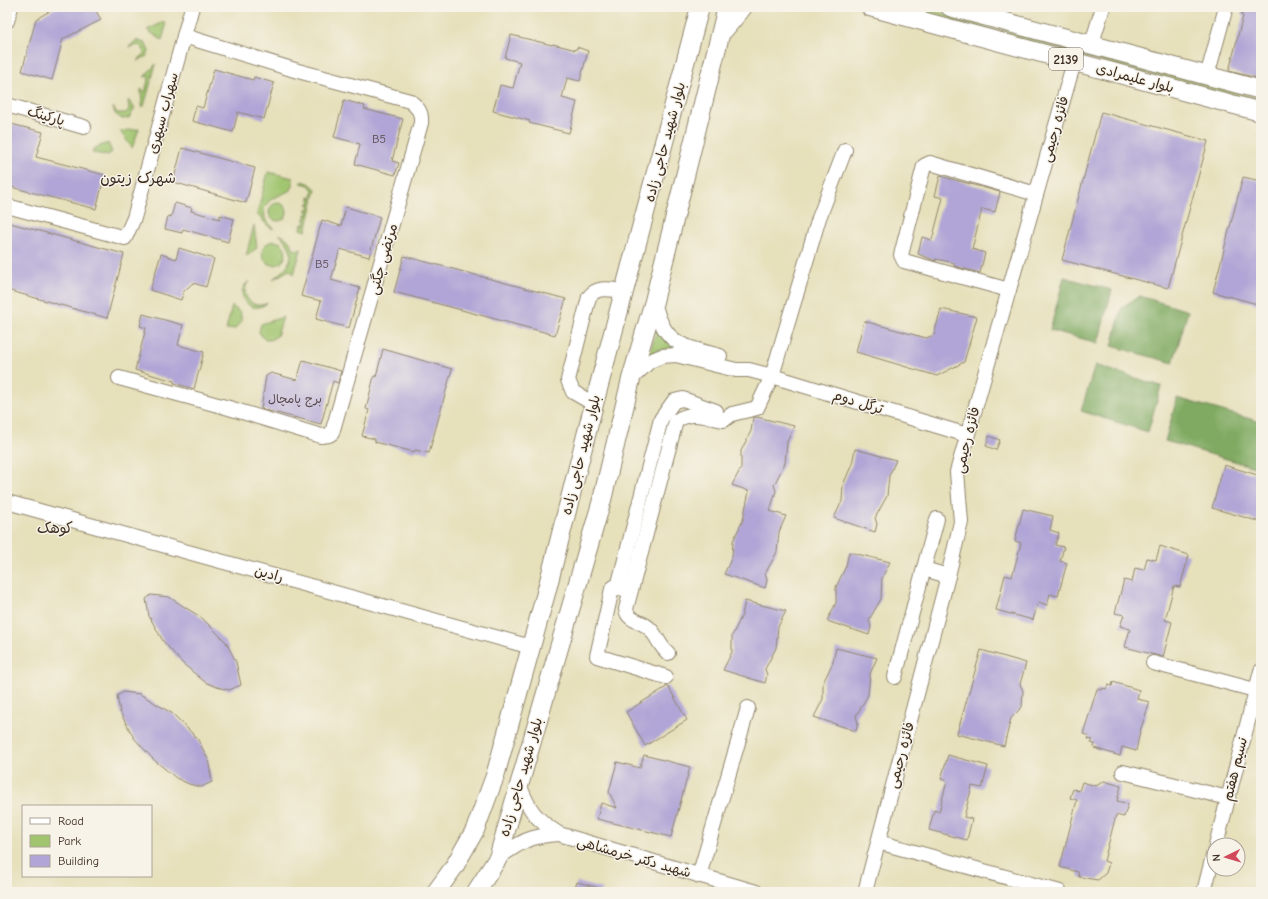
<svg xmlns="http://www.w3.org/2000/svg" width="1268" height="899" font-family="'Comic Neue','Playpen Sans Arabic',sans-serif">
<style>
.green{fill:#a1c56f;stroke:#6e7846}
.forest{fill:#80aa62;stroke:#5e6a40}
.building{fill:#b0a5d6}
.lines{fill:none;stroke-linecap:round;stroke-linejoin:round}
.minor-casing{stroke:#90856c;stroke-width:16}
.major-casing{stroke:#90856c;stroke-width:20}
.minor{stroke:#fff;stroke-width:14}
.major{stroke:#fff;stroke-width:18}
.labels{text-anchor:middle;dominant-baseline:central;stroke-width:3;stroke-linejoin:round;paint-order:stroke}
.number-label{font-size:12px;fill:#58494c}
.shield{fill:#f7f3e8;stroke:#73665b;stroke-width:1}
.shield-label{font-size:13px;font-weight:bold;fill:#3b2a1e}
.street-label{font-size:14px;fill:#3b2a1e;stroke:#f7f3e8}
.neighbourhood-label{font-size:15px;fill:#3b2a1e;stroke:#f7f3e8}
</style>
<rect width="100%" height="100%" fill="#f7f3e8"/>
<filter id="ink" filterUnits="userSpaceOnUse"><feTurbulence type="fractalNoise" baseFrequency=".025" numOctaves="2"/><feDisplacementMap in="SourceGraphic" scale="8" xChannelSelector="R" yChannelSelector="G"/><feConvolveMatrix kernelMatrix="1 2 1 2 8 2 1 2 1" color-interpolation-filters="sRGB"/></filter>
<filter id="wash" filterUnits="userSpaceOnUse"><feTurbulence type="fractalNoise" baseFrequency=".012" numOctaves="4" result="noise"/><feDisplacementMap in="SourceGraphic" scale="16" xChannelSelector="R" yChannelSelector="G"/><feGaussianBlur stdDeviation="0.9" result="paint"/><feColorMatrix in="noise" values="0 0 0 0 0 0 0 0 0 0 0 0 0 0 0 0 0 1.4 0 .05"/><feComposite in="paint" operator="in"/></filter>
<g filter="url(#wash)">
<rect width="100%" height="100%" fill="#e6e0bb"/>
<g class="green">
<path d="M897,7H919L1261,99V104Z"/>
<path d="M164,22L166,26L162,40L147,30Z"/>
<path d="M136,40L145,43L149,51L147,56L137,61L144,54L143,48L139,45L129,47Z"/>
<path d="M156,64L144,106L142,107L141,89L145,92L149,76L144,77Z"/>
<path d="M128,100L134,107V110L129,118L122,119L115,114L113,107L117,113H126L129,109Z"/>
<path d="M139,129L132,148L120,131Z"/>
<path d="M108,143L112,152L108,155L92,153L93,149Z"/>
<path d="M268,172L293,178V185L291,190L271,199L264,208L265,219L274,229L268,226L257,214Z"/>
<path d="M302,181L309,183L316,189L306,231L301,229L302,224L305,225L306,220L303,219L306,218L307,215H305L308,214V210H306L309,208L310,205L307,204L308,203H310L311,200L309,199V197L312,198L313,190L309,185L301,183Z"/>
<circle cx="278" cy="212" r="9"/>
<path d="M254,225L257,248L246,256Z"/>
<path d="M279,234C288,238 291,242 294,250L301,249L294,274L289,270L273,279C293,264 298,252 279,234Z"/>
<circle cx="274" cy="253" r="12"/>
<path d="M249,281C238,294 252,311 267,303C251,317 232,294 249,281Z"/>
<path d="M232,306L240,312L242,321L235,329L226,330Z"/>
<path d="M283,317L277,336L270,340L263,338L259,332L261,324Z"/>
<path d="M657,329L665,340L680,348L657,350L649,355Z"/>
</g>
<g class="forest">
<path d="M1064,277L1112,290L1098,343L1050,330Z"/>
<path d="M1140,296L1188,311L1173,363L1112,346L1122,307Z"/>
<path d="M1095,365L1161,386L1148,432L1081,411Z"/>
<path d="M1177,398L1261,422V469L1165,441Z"/>
</g>
<g id="blocks">
<g class="building">
<path d="M57,7H94L101,20L63,39L52,80L22,71L36,19Z"/>
<path d="M1244,7H1261V79L1229,71L1243,16L1241,15Z"/>
<path d="M511,35L552,45L553,44L576,50L577,47L588,51L580,81L567,78L562,98L577,102L569,133L529,123L530,121L493,111L500,85L513,88L520,62L505,58Z"/>
<path d="M214,69L253,80L254,77L274,83L264,119L238,112L233,132L192,121L196,106L203,108Z"/>
<path d="M344,100L365,106L364,109L403,119L392,161L399,163L395,175L355,164L360,144L334,137Z"/>
<path d="M1101,112L1208,141L1168,288L1062,260Z"/>
<path d="M7,123L43,132L36,157L105,175L96,209L7,186Z"/>
<path d="M182,148L255,168L246,203L173,182Z"/>
<path d="M940,176L1000,192L995,212L982,209L972,249L985,253L980,273L954,266V263L936,259V261L918,254L922,237L932,240L943,198L935,196Z"/>
<path d="M1243,177L1261,181V305L1213,292Z"/>
<path d="M175,203L192,208L191,211L220,219V215L234,219L228,242L183,229L182,233L165,229L168,216L171,217Z"/>
<path d="M346,207L380,217L369,257L340,249L331,280L360,288L349,328L316,319L321,301L301,296L322,220L341,226Z"/>
<path d="M10,223L124,254L107,318L7,290V232Z"/>
<path d="M179,248L214,259L206,287L193,283L184,291L181,300L150,290L161,254L176,259Z"/>
<path d="M404,256L566,299L555,335L394,292Z"/>
<path d="M941,309L977,317L964,362L937,376L856,352L864,321L926,338L934,335Z"/>
<path d="M143,314L183,325L178,345L204,352L194,389L174,383V381L135,370L146,328L140,326Z"/>
<path d="M383,349L452,369L429,453L415,450L414,452L375,442V439L362,436L369,410L366,409L374,376L376,377Z"/>
<path d="M303,360L341,371L338,383L333,381L321,424L261,409L266,376L271,373L297,380Z"/>
<path d="M757,417L794,426L787,442L785,463L774,485L776,491L770,511L786,516L779,532L777,552L765,574L767,580L765,588L724,574L732,557L733,541L743,520L749,491L732,485L741,468V451L751,431L753,418Z"/>
<path d="M989,436L1000,440L996,450L986,446Z"/>
<path d="M855,449L896,460L889,476L887,496L875,518L877,524L875,532L834,518L842,501L843,485L852,464Z"/>
<path d="M1224,465L1261,476V522L1212,508Z"/>
<path d="M1023,509L1053,516L1050,530L1059,533L1055,545L1064,547L1060,561L1067,563L1058,596L1050,594L1047,605L1038,602L1033,620L996,610L1005,575L1012,577L1021,543L1015,541Z"/>
<path d="M1160,546L1189,555L1180,587L1174,586L1165,620L1172,622L1163,657L1125,647L1130,629L1120,626L1124,615L1115,613L1124,580L1132,582L1135,568L1144,570L1147,558L1156,560Z"/>
<path d="M849,552L890,562L882,578L881,599L869,620L871,627L869,635L827,621L836,603V587L846,566Z"/>
<path d="M151,595L169,597L202,618L226,642L236,662L241,685L229,690L217,687L205,682L182,663L163,641L149,616L146,599Z"/>
<path d="M745,601L786,611L778,627L776,648L765,669L767,675L765,683L723,670L732,652V636L742,615Z"/>
<path d="M836,648L877,658L870,674L868,695L856,716L858,723L856,731L814,717L823,699V683L833,662Z"/>
<path d="M981,650L1026,663L1020,684L1023,691L1022,707L1011,718L1004,746L957,734Z"/>
<path d="M1113,682L1139,690L1137,699L1150,702L1140,731L1136,751L1122,747L1120,756L1094,748L1095,744L1091,743L1093,740L1088,739L1089,736L1083,734L1097,689L1102,690L1103,688L1106,689L1108,685L1112,686Z"/>
<path d="M668,686L687,720L645,746L626,712Z"/>
<path d="M123,692L140,694L173,714L197,738L208,759L212,782L201,787L189,784L176,778L153,759L134,738L120,712L117,696Z"/>
<path d="M644,755L690,767L671,837L597,819L601,803L617,808L609,792L617,762L640,768Z"/>
<path d="M948,755L988,766L982,788L972,786L964,817L972,819L967,840L929,830L934,810L939,812L947,781L941,779Z"/>
<path d="M1104,781L1121,786L1117,801L1128,804L1124,817L1116,815L1104,861L1109,863L1106,873L1098,880L1079,877L1078,872L1060,867L1077,800L1070,798L1073,789L1079,791L1082,782L1096,786Z"/>
<path d="M577,882L603,889L602,892H574Z"/>
</g>
</g>
</g>
<g filter="url(#ink)">
<use href="#blocks" fill-opacity="0" stroke="#90856c" stroke-width="1"/>
<g class="lines">
<defs>
<g id="minor">
<path d="M7,21L11,7"/>
<path d="M1092,43L1103,7"/>
<path d="M1207,76L1226,7"/>
<path d="M7,105L84,127"/>
<path d="M7,206L125,238L134,218L192,7"/>
<path d="M1009,290L904,261L901,255L924,166L930,163L1036,194"/>
<path d="M654,301C664,345 680,345 720,356"/>
<path d="M119,378L229,408L321,436L329,435L332,433L421,123C422,112 418,108 410,101L298,71L184,36"/>
<path d="M631,379L650,361L662,356L676,355L736,370H749L772,376L967,435"/>
<path d="M594,404L573,392L568,380L589,297C598,285 612,290 625,291"/>
<path d="M7,502L531,647"/>
<path d="M924,569L948,576"/>
<path d="M618,587L661,419L674,401L683,399L716,411"/>
<path d="M623,589L614,587L612,589L597,656L666,677"/>
<path d="M668,653C659,646 657,635 649,628C641,620 628,622 626,609L676,421C692,410 705,417 724,420L732,414L757,408L772,376L819,218L845,150"/>
<path d="M1153,663L1255,690"/>
<path d="M895,677L937,519"/>
<path d="M1123,772L1228,798"/>
<path d="M519,784C529,810 535,819 559,834L756,892"/>
<path d="M878,842L1060,892"/>
<path d="M1216,845L1261,671"/>
<path d="M498,858C522,841 529,836 559,834"/>
<path d="M699,876L748,708"/>
<path d="M865,892L948,576L961,522L957,472L1074,62"/>
<path d="M1204,892L1214,852"/>
</g>
<g id="major">
<path d="M870,7L1261,112"/>
<path d="M950,7L1261,90"/>
<path d="M724,30L743,7"/>
<path d="M436,892L454,867L475,830L495,776L546,593L594,404L700,7"/>
<path d="M476,892L498,858L602,500L631,379L654,301L727,7"/>
</g>
</defs>
<use href="#minor" class="minor-casing"/>
<use href="#major" class="major-casing"/>
<use href="#minor" class="minor"/>
<use href="#major" class="major"/>
</g>
</g>
<g class="labels">
<g class="number-label">
<text x="379" y="139">B5</text>
<text x="322" y="264">B5</text>
<text x="295" y="399">برج پامچال</text>
</g>
<rect class="shield" x="1049" y="48" width="34" height="22" rx="3"/>
<g class="shield-label">
<text x="1066" y="59">2139</text>
</g>
<g class="street-label">
<text transform="translate(1135 78) rotate(15)">بلوار علیمرادی</text>
<text transform="translate(163 113) rotate(-75)">سهراب سپهری</text>
<text transform="translate(46 116) rotate(16)">پارکینگ</text>
<text transform="translate(1055 129) rotate(-74)">فائزه رحیمی</text>
<text transform="translate(665 142) rotate(-75)">بلوار شهید حاجی زاده</text>
<text transform="translate(383 259) rotate(-74)">مرتضی چگنی</text>
<text transform="translate(858 402) rotate(17)">ترگل دوم</text>
<text transform="translate(967 440) rotate(-76)">فائزه رحیمی</text>
<text transform="translate(581 455) rotate(-76)">بلوار شهید حاجی زاده</text>
<text transform="translate(269 574) rotate(15)">رادین</text>
<text transform="translate(901 755) rotate(-75)">فائزه رحیمی</text>
<text transform="translate(1235 769) rotate(-76)">نسیم هفتم</text>
<text transform="translate(521 777) rotate(-74)">بلوار شهید حاجی زاده</text>
<text transform="translate(634 857) rotate(16)">شهید دکتر خرمشاهی</text>
</g>
<g class="neighbourhood-label">
<text x="138" y="178">شهرک زیتون</text>
<text x="55" y="528">کوهک</text>
</g>
</g>
<rect width="1268" height="899" fill="none" stroke="#f7f3e8" stroke-width="24"/>
<rect x="22" y="805" width="130" height="72" fill="#f7f3e8" stroke="#aca397"/>
<rect x="30" y="818" width="20" height="6" fill="#ffffff" stroke="#aca397"/>
<text x="58" y="825" font-size="12" fill="#3b2a1e">Road</text>
<rect x="30" y="835" width="20" height="12" fill="#a1c56f" stroke="#aca397"/>
<text x="58" y="845" font-size="12" fill="#3b2a1e">Park</text>
<rect x="30" y="855" width="20" height="12" fill="#b0a5d6" stroke="#aca397"/>
<text x="58" y="865" font-size="12" fill="#3b2a1e">Building</text>
<g transform="translate(1226 857) rotate(265)"><circle r="19" fill="#f7f3e8" stroke="#aca397"/>
<path d="M0-3L7 15L0 10L-7 15Z" fill="#d1495b"/>
<text y="-6" font-size="11" font-weight="bold" text-anchor="middle" fill="#3b2a1e">N</text>
</g>
</svg>
